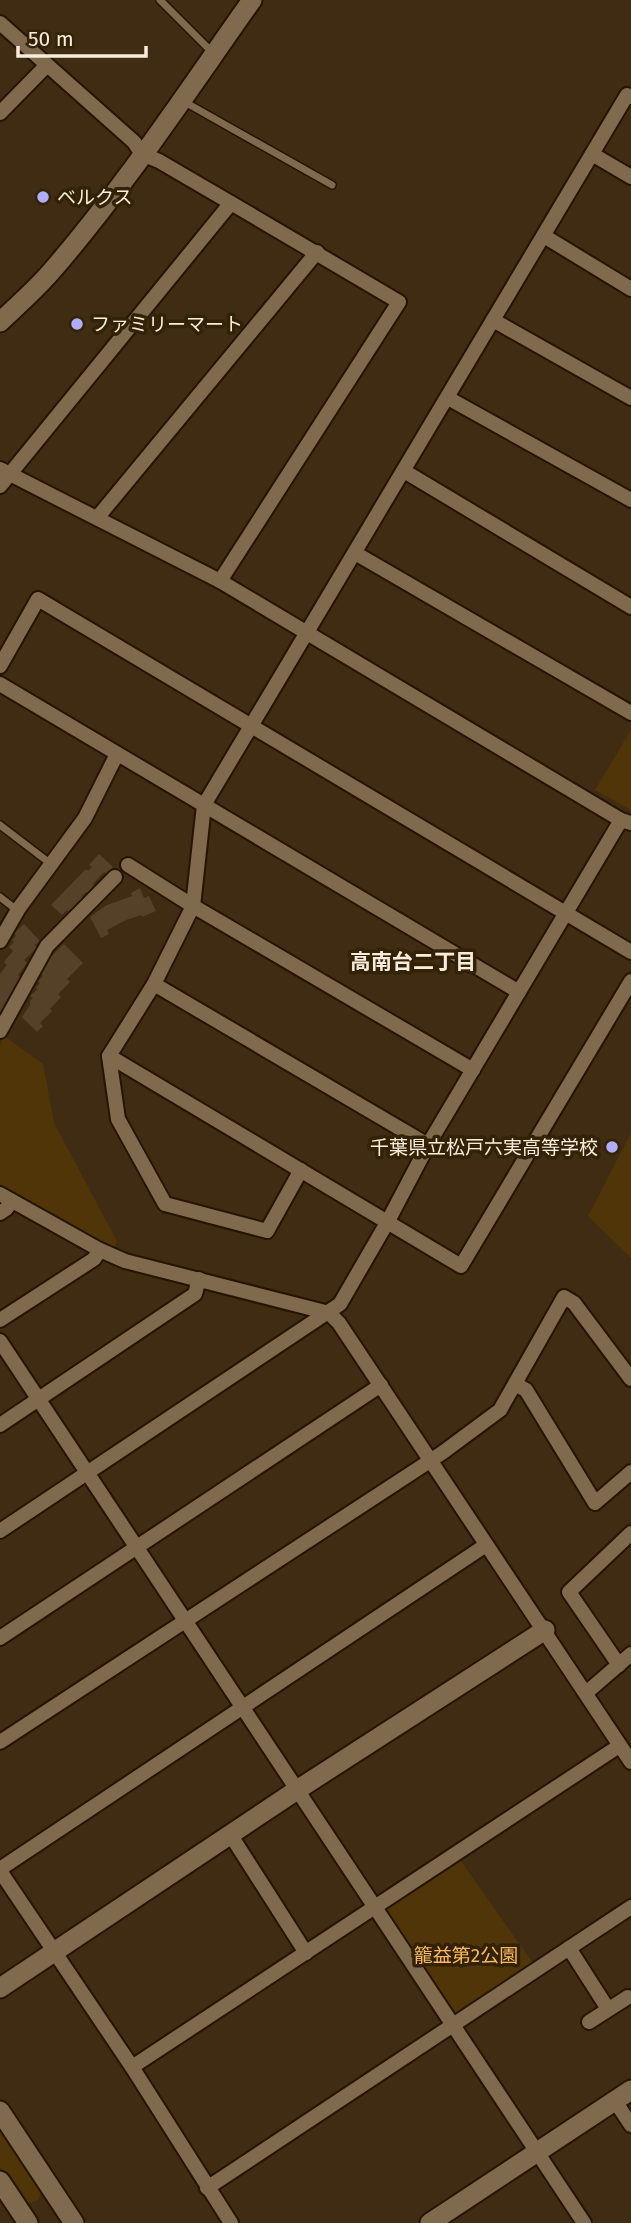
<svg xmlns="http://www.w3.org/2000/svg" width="631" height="2223" font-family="'Fira Sans','Noto Sans JP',sans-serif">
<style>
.green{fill:#503508}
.building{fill:#544127}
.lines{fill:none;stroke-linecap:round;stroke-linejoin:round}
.service-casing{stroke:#251400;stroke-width:10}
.minor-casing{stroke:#251400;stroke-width:18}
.tertiary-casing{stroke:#251400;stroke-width:23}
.service{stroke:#7f6a4e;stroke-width:7}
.minor{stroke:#7f6a4e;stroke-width:14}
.tertiary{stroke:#7f6a4e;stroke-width:19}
.poi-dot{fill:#aeaefa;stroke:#342207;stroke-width:2.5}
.labels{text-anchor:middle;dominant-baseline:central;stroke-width:7;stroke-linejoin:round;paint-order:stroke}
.poi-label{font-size:19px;fill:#f8ecdd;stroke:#342207;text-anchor:start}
.park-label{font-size:19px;fill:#f8b961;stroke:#342207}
.neighbourhood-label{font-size:21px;font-weight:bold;fill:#f8ecdd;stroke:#342207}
</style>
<rect width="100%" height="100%" fill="#3f2c12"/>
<g class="green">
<path d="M631,730V810L595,790Z"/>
<path d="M4,1036L43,1064L54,1123L117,1241L113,1249L0,1184V1045Z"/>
<path d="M631,1133V1258L588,1216Z"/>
<path d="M456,1854L537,1969L453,2025L375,1907Z"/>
<path d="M0,2126L40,2188L41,2193L38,2200L27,2204L20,2198L0,2167Z"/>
</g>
<g class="building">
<path d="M99,854L113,867L107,874L104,872L93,884L96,887L89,894L87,892L82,896L86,900L72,915L67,910L62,915L51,905L86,869L88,871L92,867L89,865Z"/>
<path d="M140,888L144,898L149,896L156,911L142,917L141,915L126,920L107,930L109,934L101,938L90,917L107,905L132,896L131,893Z"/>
<path d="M24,924L40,941L35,945L37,948L24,960L27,963L18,975L21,978L13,988L17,993L0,1013V974L7,965L4,962L13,951L9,947L14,942L12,940L16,936L14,933Z"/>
<path d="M64,944L83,963L67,979L70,982L58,994L61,997L50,1009L52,1011L40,1023L43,1026L37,1032L22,1017L30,1005V1001L33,998L30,996L37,990L36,987L40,983L38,981L43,976L39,972L44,967L42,965Z"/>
</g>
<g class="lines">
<defs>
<g id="service">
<path d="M160,0L213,53"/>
<path d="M183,101L332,185"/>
<path d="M0,825L51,864"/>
<path d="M0,897L18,911"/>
</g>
<g id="minor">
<path d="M0,23L134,142L142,154L159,161L231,203"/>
<path d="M0,113L47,65"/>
<path d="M592,154L631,177"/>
<path d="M544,236L631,289"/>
<path d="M493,320L631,398"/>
<path d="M448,398L631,500"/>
<path d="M0,469L220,581L621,820L631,823"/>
<path d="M404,471L631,607"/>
<path d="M0,486L231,203L399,302L220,581"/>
<path d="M97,518L317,252"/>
<path d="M355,553L631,713"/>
<path d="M0,666L38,599L631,952"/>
<path d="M0,684L519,992"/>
<path d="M128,865L193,906L473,1070"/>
<path d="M0,941L19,908L85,818L117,754"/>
<path d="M154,984L428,1145"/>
<path d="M0,1031L47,946L115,877"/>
<path d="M109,1056L461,1266L631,981"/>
<path d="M301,1170L267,1231L165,1204L118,1119L109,1056L154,984L193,906L204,805L627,95L631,97"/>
<path d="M0,1194L100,1250L125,1261L329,1313L339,1323L631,1762"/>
<path d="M0,1213L6,1209L12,1201"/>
<path d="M0,1320L94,1259L100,1250"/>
<path d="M0,1341L584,2223"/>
<path d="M515,1384L526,1390L595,1503L631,1472"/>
<path d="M0,1425L195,1294L199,1279"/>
<path d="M0,1531L340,1304L388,1221L428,1145L621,820"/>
<path d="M0,1638L381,1385"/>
<path d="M619,1665L569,1592L631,1533"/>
<path d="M586,1693L631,1654"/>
<path d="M0,1742L442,1453L500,1410L564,1297L574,1303L631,1379"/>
<path d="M230,1834L306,1953"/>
<path d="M0,1869L486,1545"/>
<path d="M0,1871L132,2067L231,2223"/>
<path d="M569,1948L608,2009"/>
<path d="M589,2022L628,1997"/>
<path d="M132,2067L619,1746"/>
<path d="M615,2101L631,2125"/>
<path d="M207,2188L631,1907"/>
</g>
<g id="tertiary">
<path d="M0,322C17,306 35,290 50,273C124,188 187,92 252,0"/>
<path d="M0,1988L297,1790L545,1630"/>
<path d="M0,2111L74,2223"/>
<path d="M0,2181L28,2223"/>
<path d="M430,2223L631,2090"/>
</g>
</defs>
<use href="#service" class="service-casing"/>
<use href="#minor" class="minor-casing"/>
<use href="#tertiary" class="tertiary-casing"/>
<use href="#service" class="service"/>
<use href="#minor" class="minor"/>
<use href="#tertiary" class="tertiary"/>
</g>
<g class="poi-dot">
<circle cx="43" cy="197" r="7"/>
<circle cx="77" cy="324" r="7"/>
<circle cx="612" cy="1147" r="7"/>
</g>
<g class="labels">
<g class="poi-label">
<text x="57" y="197">ベルクス</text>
<text x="91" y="324">ファミリーマート</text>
<text x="598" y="1147" text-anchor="end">千葉県立松戸六実高等学校</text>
</g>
<g class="park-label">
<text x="466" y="1955">籠益第2公園</text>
</g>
<g class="neighbourhood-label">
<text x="413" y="962">高南台二丁目</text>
</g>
</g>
<path d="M18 46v10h128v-10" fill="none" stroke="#f8ecdd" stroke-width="3.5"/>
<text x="28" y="46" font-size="21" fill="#f8ecdd" stroke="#342207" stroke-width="5" paint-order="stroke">50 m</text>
</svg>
